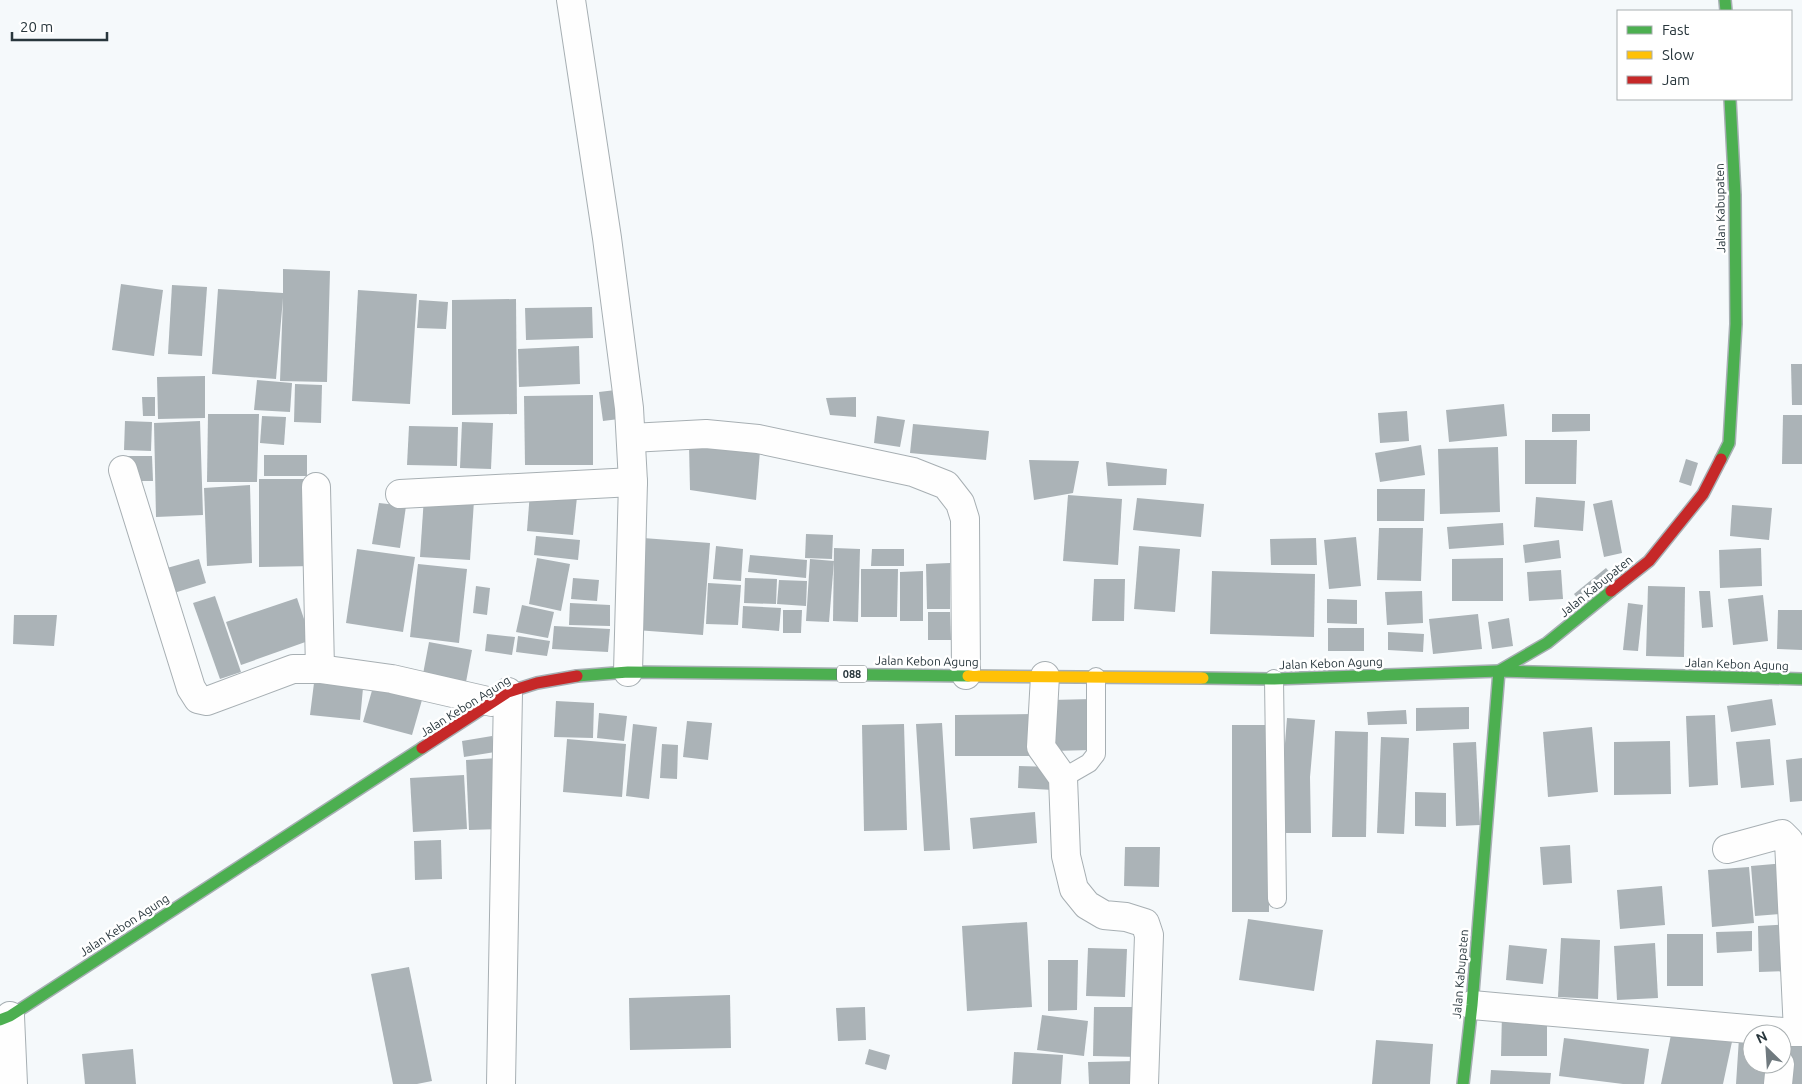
<svg xmlns="http://www.w3.org/2000/svg" width="1802" height="1084" font-family="Ubuntu,sans-serif">
<style>
.building{fill:#abb3b7}
.lines{fill:none;stroke-linecap:round;stroke-linejoin:round}
.lane-casing{stroke:#a7afb3;stroke-width:20}
.street-casing{stroke:#a7afb3;stroke-width:30}
.fast-casing{stroke:#a7afb3;stroke-width:14}
.slow-casing{stroke:#a7afb3;stroke-width:14}
.jam-casing{stroke:#a7afb3;stroke-width:14}
.lane{stroke:#fefefe;stroke-width:18}
.street{stroke:#fefefe;stroke-width:28}
.fast{stroke:#4caf50;stroke-width:11}
.slow{stroke:#ffc107;stroke-width:11}
.jam{stroke:#c62828;stroke-width:11}
.labels{text-anchor:middle;dominant-baseline:central;stroke-width:5;stroke-linejoin:round;paint-order:stroke}
.shield{fill:#fff;stroke:#687276;stroke-width:1}
.shield-label{font-size:11px;font-weight:bold;fill:#28363c}
.street-label{font-size:12px;fill:#28363c;stroke:#fff}
</style>
<rect width="100%" height="100%" fill="#f5f9fb"/>
<g class="building">
<path d="M283,269L330,271L327,382L280,381L283,298L276,379L212,374L218,289L283,293Z"/>
<path d="M121,284L163,290L154,356L112,350Z"/>
<path d="M172,285L207,287L202,356L168,354Z"/>
<path d="M358,290L417,294L410,404L352,401Z"/>
<path d="M516,299L517,414L452,415V300Z"/>
<path d="M419,300L448,302L446,329L417,328Z"/>
<path d="M592,307L593,338L526,340L525,308Z"/>
<path d="M579,346L580,384L519,387L518,349Z"/>
<path d="M1791,364H1802V405H1792Z"/>
<path d="M205,376V418L158,419L157,377Z"/>
<path d="M257,380L292,383L290,412L254,410Z"/>
<path d="M295,384L322,385L321,423L294,422Z"/>
<path d="M624,389L627,418L603,421L599,392Z"/>
<path d="M593,395V465H525L524,396Z"/>
<path d="M142,397H155V416H143Z"/>
<path d="M856,397V417L830,415L826,398Z"/>
<path d="M1504,404L1507,436L1449,442L1446,410Z"/>
<path d="M1407,411L1409,441L1380,443L1378,413Z"/>
<path d="M208,414H259L257,482H207Z"/>
<path d="M1552,414H1590V431L1552,432Z"/>
<path d="M1783,415H1802V464H1782Z"/>
<path d="M262,416L286,417L284,445L260,443Z"/>
<path d="M877,416L905,420L900,447L874,443Z"/>
<path d="M125,421L152,422L151,451L124,450Z"/>
<path d="M200,421L203,515L156,517L154,423Z"/>
<path d="M462,422L493,423L491,469L460,468Z"/>
<path d="M913,424L989,431L986,460L910,453Z"/>
<path d="M409,426L458,427L457,466L407,465Z"/>
<path d="M1525,440H1577L1576,484H1525Z"/>
<path d="M689,445L760,451L756,500L690,490Z"/>
<path d="M1421,445L1425,475L1380,482L1375,453Z"/>
<path d="M1498,447L1500,512L1440,514L1438,449Z"/>
<rect x="264" y="455" width="43" height="21"/>
<path d="M128,456H152L153,481H129Z"/>
<path d="M1686,459L1698,463L1691,486L1679,482Z"/>
<path d="M1029,460L1079,461L1073,493L1034,500Z"/>
<path d="M1106,462L1167,469L1166,485L1108,486Z"/>
<path d="M259,479H313V566L259,567Z"/>
<path d="M250,485L252,563L207,566L204,488Z"/>
<path d="M1377,489H1425L1424,521H1377Z"/>
<path d="M530,492L577,497L573,535L527,531Z"/>
<path d="M1068,495L1122,499L1118,565L1063,561Z"/>
<path d="M424,497L474,501L470,560L420,557Z"/>
<path d="M1536,497L1585,501L1583,531L1534,527Z"/>
<path d="M1137,498L1204,504L1201,537L1133,530Z"/>
<path d="M1612,500L1622,553L1604,557L1593,504Z"/>
<path d="M379,503L406,506L400,548L372,544Z"/>
<path d="M1732,505L1772,508L1769,540L1730,536Z"/>
<path d="M1503,523L1504,545L1449,549L1447,527Z"/>
<path d="M1379,528H1423L1421,581L1377,580Z"/>
<path d="M806,534L833,535L832,559L805,558Z"/>
<path d="M536,536L580,540L578,560L534,555Z"/>
<path d="M1356,537L1361,586L1329,589L1324,540Z"/>
<path d="M643,538L710,543L703,635L636,630Z"/>
<path d="M1316,538L1317,565H1271L1270,539Z"/>
<path d="M1559,540L1561,558L1525,563L1523,545Z"/>
<path d="M716,546L743,549L741,581L713,579Z"/>
<path d="M1139,546L1180,549L1175,612L1134,609Z"/>
<path d="M834,548L860,549L858,622L833,621Z"/>
<path d="M1761,548L1762,586L1720,588L1719,550Z"/>
<path d="M357,549L415,557L403,632L346,623Z"/>
<path d="M872,549H904V566H871Z"/>
<path d="M750,555L807,560L806,578L748,572Z"/>
<path d="M537,558L570,564L561,611L529,604Z"/>
<path d="M1503,558V601H1452V559Z"/>
<path d="M199,559L206,583L174,593L167,568Z"/>
<path d="M810,559L834,561L829,622L806,621Z"/>
<path d="M950,563V609H927L926,564Z"/>
<path d="M418,564L467,569L459,643L410,637Z"/>
<path d="M1606,568L1615,579L1583,605L1574,594Z"/>
<path d="M861,569H898L897,617H861Z"/>
<path d="M1561,570L1563,599L1529,601L1527,572Z"/>
<path d="M923,571V621H900V572Z"/>
<path d="M1212,571L1315,574L1314,637L1210,634Z"/>
<path d="M573,578L599,580L597,601L571,599Z"/>
<path d="M745,578L777,579L776,604L744,603Z"/>
<path d="M1094,579H1125L1124,621H1092Z"/>
<path d="M779,580L807,581L806,606L777,604Z"/>
<path d="M708,583L741,585L738,625L706,624Z"/>
<path d="M476,586L490,588L487,615L473,613Z"/>
<path d="M1648,586L1685,587L1684,657L1646,656Z"/>
<path d="M1422,591L1423,623L1387,625L1385,592Z"/>
<path d="M1699,591H1710L1713,627L1702,628Z"/>
<path d="M1763,595L1768,641L1733,645L1728,599Z"/>
<path d="M215,596L241,672L220,679L193,603Z"/>
<path d="M297,598L311,640L241,665L226,622Z"/>
<path d="M1327,599L1357,600V624L1327,623Z"/>
<path d="M570,603L610,605V626L569,625Z"/>
<path d="M1628,603L1643,605L1638,651L1623,650Z"/>
<path d="M522,605L554,612L548,638L516,632Z"/>
<path d="M743,606L781,608L779,631L742,628Z"/>
<path d="M783,610H802L801,633H783Z"/>
<path d="M1778,610H1802V650L1777,649Z"/>
<path d="M928,612H950L951,640H928Z"/>
<path d="M1478,614L1482,649L1433,654L1429,619Z"/>
<path d="M14,615H57L54,646L13,644Z"/>
<path d="M1509,618L1513,646L1492,649L1488,622Z"/>
<path d="M554,626L610,629L608,652L552,649Z"/>
<rect x="1328" y="628" width="36" height="23"/>
<path d="M1388,632L1424,634L1423,652L1388,650Z"/>
<path d="M487,634L515,637L512,655L485,651Z"/>
<path d="M518,636L550,641L547,656L516,652Z"/>
<path d="M429,642L472,650L466,682L423,674Z"/>
<path d="M314,683L363,688L360,720L310,715Z"/>
<path d="M373,687L422,700L412,735L363,722Z"/>
<path d="M1092,699V750L1052,751L1051,700Z"/>
<path d="M1772,699L1776,725L1731,732L1727,706Z"/>
<path d="M556,701L594,703L593,738L554,737Z"/>
<path d="M1469,707V729L1416,731V708Z"/>
<path d="M1406,710L1407,724L1368,725L1367,712Z"/>
<path d="M599,713L627,716L624,741L597,738Z"/>
<path d="M1034,714V756H955V715Z"/>
<path d="M1715,715L1718,785L1689,787L1686,716Z"/>
<path d="M1287,718L1315,720L1310,777L1311,833H1283L1282,781Z"/>
<path d="M687,721L712,723L708,760L683,757Z"/>
<path d="M942,723L950,850L924,851L916,724Z"/>
<path d="M633,724L657,727L649,799L626,796Z"/>
<path d="M904,724L907,830L864,831L862,725Z"/>
<path d="M1232,725H1270L1269,912H1232Z"/>
<path d="M1592,727L1598,792L1548,797L1543,732Z"/>
<path d="M1335,731L1368,732L1366,837H1332Z"/>
<path d="M492,736L495,752L464,757L462,741Z"/>
<path d="M1381,737L1409,738L1404,834L1377,833Z"/>
<path d="M567,739L626,744L622,797L563,792Z"/>
<path d="M1770,739L1774,785L1741,788L1736,742Z"/>
<path d="M1670,741L1671,794L1614,795V742Z"/>
<path d="M1476,742L1480,825L1456,826L1453,743Z"/>
<path d="M662,744L678,745L677,779L660,778Z"/>
<path d="M498,758L501,829L469,830L466,760Z"/>
<path d="M1802,758V801L1790,802L1786,760Z"/>
<path d="M1019,766L1054,767L1053,790L1018,788Z"/>
<path d="M464,775L467,829L413,832L410,778Z"/>
<path d="M1415,792L1446,793V827L1415,826Z"/>
<path d="M1035,812L1037,843L973,849L970,818Z"/>
<path d="M441,840L442,879L415,880L414,841Z"/>
<path d="M1570,845L1572,883L1543,885L1540,847Z"/>
<path d="M1125,847H1160L1159,887L1124,886Z"/>
<path d="M1787,863L1792,913L1755,916L1751,866Z"/>
<path d="M1749,867L1754,923L1712,927L1708,870Z"/>
<path d="M1662,886L1665,925L1620,929L1617,890Z"/>
<path d="M1248,919L1323,930L1314,991L1239,980Z"/>
<path d="M1027,922L1032,1007L967,1011L962,926Z"/>
<path d="M1790,924L1792,971L1759,972L1758,926Z"/>
<path d="M1752,931V951L1717,953L1716,932Z"/>
<rect x="1667" y="934" width="36" height="52"/>
<path d="M1561,938L1600,940L1598,999L1558,997Z"/>
<path d="M1655,943L1658,998L1617,1000L1614,946Z"/>
<path d="M1509,945L1547,949L1543,984L1506,980Z"/>
<path d="M1088,948L1127,949L1125,997L1086,996Z"/>
<path d="M1048,960H1078L1077,1010L1048,1011Z"/>
<path d="M409,967L432,1081L417,1084H393L371,974Z"/>
<path d="M730,995L731,1048L630,1050L629,998Z"/>
<path d="M865,1007L866,1040L838,1041L836,1008Z"/>
<path d="M1094,1007H1139L1138,1057L1093,1056Z"/>
<path d="M1502,1012L1547,1013V1056H1501Z"/>
<path d="M1042,1015L1088,1021L1084,1056L1037,1050Z"/>
<path d="M1673,1025L1733,1037L1723,1084H1661Z"/>
<path d="M1564,1038L1649,1049L1644,1084H1623L1559,1076Z"/>
<path d="M1739,1038H1752V1064H1774L1773,1084H1736Z"/>
<path d="M1376,1040L1433,1044L1430,1084H1372Z"/>
<path d="M1791,1042L1802,1043V1084H1788Z"/>
<path d="M133,1049L136,1084H85L82,1054Z"/>
<path d="M869,1049L890,1055L886,1070L865,1064Z"/>
<path d="M1014,1052L1063,1055L1061,1084H1012Z"/>
<path d="M1137,1061V1084H1089L1088,1062Z"/>
<path d="M1491,1070L1551,1073L1550,1084H1490Z"/>
</g>
<g class="lines">
<defs>
<g id="lane">
<path d="M1274,679L1277,899"/>
<path d="M1063,778L1089,763L1096,754V677"/>
</g>
<g id="street">
<path d="M571,0L607,238L629,408L633,482L628,672"/>
<path d="M631,438L706,434L758,439L913,472L946,485L960,503L965,519L966,675"/>
<path d="M123,470L191,688L198,699L207,701L293,669H320L392,679L492,702"/>
<path d="M316,487L320,669"/>
<path d="M400,494L633,482"/>
<path d="M1045,676L1041,747L1063,778L1066,856L1074,889L1087,905L1104,915L1126,917L1145,923L1149,935L1144,1084"/>
<path d="M1727,849L1782,834L1789,841L1798,1032"/>
<path d="M1472,1005L1783,1032H1802"/>
<path d="M10,1016L13,1084"/>
<path d="M501,1084L508,692"/>
<path d="M1778,1084L1780,1064"/>
</g>
<g id="fast">
<path d="M1725,0L1726,11"/>
<path d="M1721,459L1729,443L1736,324L1735,195L1730,99"/>
<path d="M577,676L628,672L968,676"/>
<path d="M1203,678L1274,679L1499,671L1802,679"/>
<path d="M0,1020L10,1016L422,748"/>
<path d="M1463,1084L1472,1005L1499,671L1547,643L1611,591"/>
</g>
<path id="slow" d="M968,676L1203,678"/>
<g id="jam">
<path d="M1611,591L1649,561L1703,494L1721,459"/>
<path d="M422,748L508,692L537,683L577,676"/>
</g>
</defs>
<use href="#lane" class="lane-casing"/>
<use href="#street" class="street-casing"/>
<use href="#fast" class="fast-casing"/>
<use href="#slow" class="slow-casing"/>
<use href="#jam" class="jam-casing"/>
<use href="#lane" class="lane"/>
<use href="#street" class="street"/>
<use href="#fast" class="fast"/>
<use href="#slow" class="slow"/>
<use href="#jam" class="jam"/>
</g>
<g class="labels">
<rect class="shield" x="837" y="665.5" width="30" height="17" rx="4"/>
<g class="shield-label">
<text x="852" y="674">088</text>
</g>
<g class="street-label">
<text transform="translate(1720 208) rotate(-91)">Jalan Kabupaten</text>
<text transform="translate(1596 586) rotate(-39)">Jalan Kabupaten</text>
<text transform="translate(927 661) rotate(1)">Jalan Kebon Agung</text>
<text transform="translate(1331 663) rotate(-2)">Jalan Kebon Agung</text>
<text transform="translate(1737 664) rotate(2)">Jalan Kebon Agung</text>
<text transform="translate(465 706) rotate(-32)">Jalan Kebon Agung</text>
<text transform="translate(124 925) rotate(-33)">Jalan Kebon Agung</text>
<text transform="translate(1460 974) rotate(-85)">Jalan Kabupaten</text>
</g>
</g>
<rect x="1617" y="10" width="175" height="90" fill="#ffffff" stroke="#a9afb1"/>
<rect x="1627" y="26" width="25" height="8" fill="#4caf50" stroke="#a9afb1"/>
<text x="1662" y="35" font-size="15" fill="#28363c">Fast</text>
<rect x="1627" y="51" width="25" height="8" fill="#ffc107" stroke="#a9afb1"/>
<text x="1662" y="60" font-size="15" fill="#28363c">Slow</text>
<rect x="1627" y="76" width="25" height="8" fill="#c62828" stroke="#a9afb1"/>
<text x="1662" y="85" font-size="15" fill="#28363c">Jam</text>
<g transform="translate(1767 1049) rotate(335)"><circle r="24" fill="#ffffff" stroke="#a9afb1"/>
<path d="M0-4L9 19L0 12L-9 19Z" fill="#707a7f"/>
<text y="-8" font-size="14" font-weight="bold" text-anchor="middle" fill="#28363c">N</text>
</g>
<path d="M12 32v8h95v-8" fill="none" stroke="#28363c" stroke-width="2.5"/>
<text x="20" y="32" font-size="15" fill="#28363c" stroke="#ffffff" stroke-width="4" paint-order="stroke">20 m</text>
</svg>
